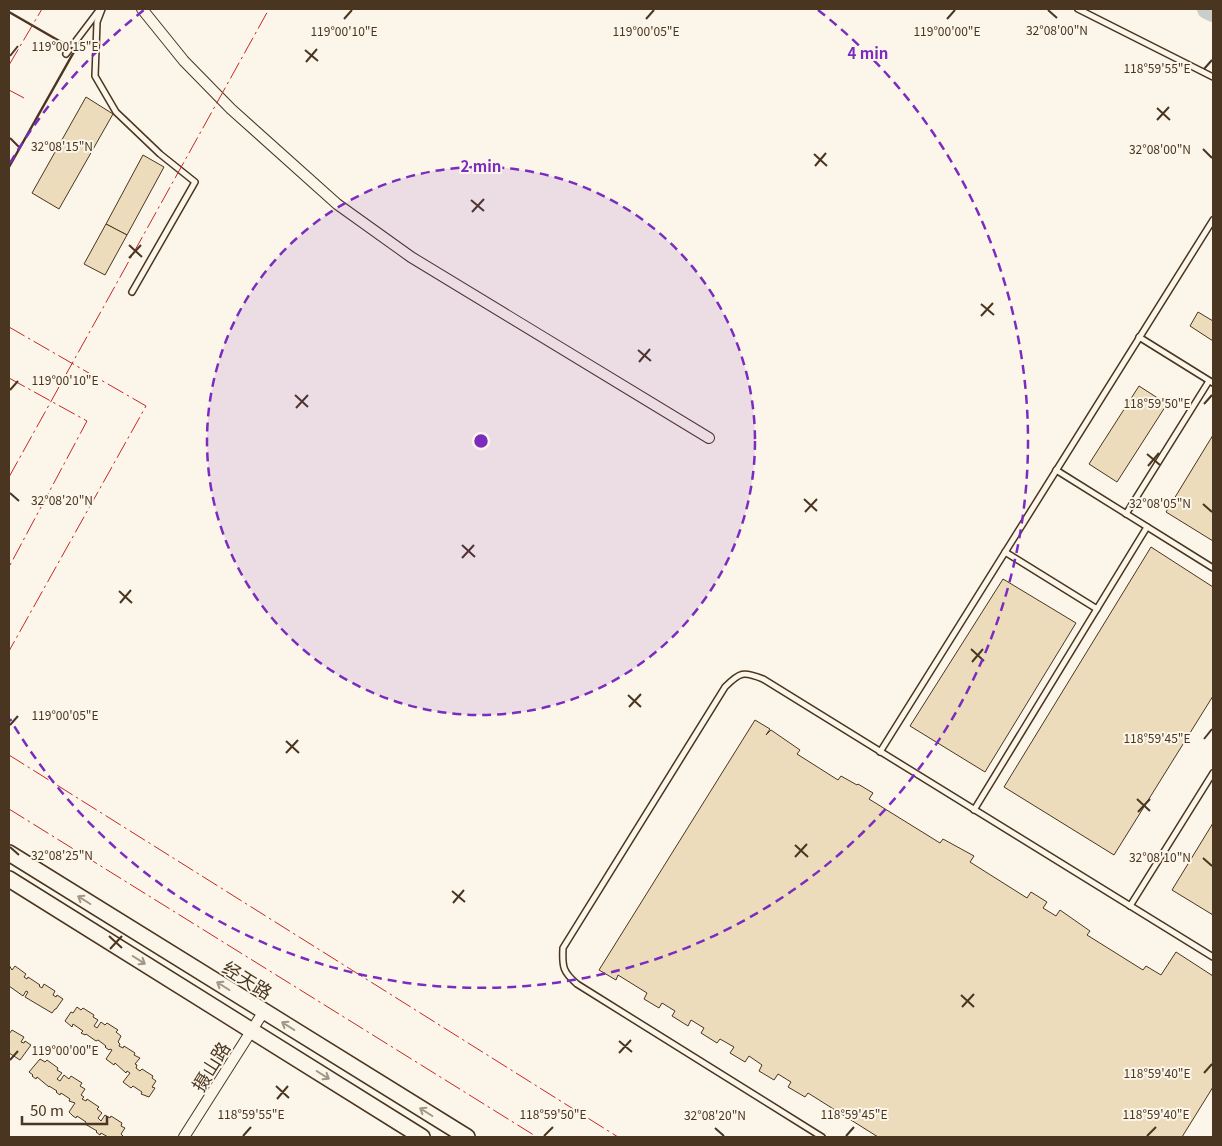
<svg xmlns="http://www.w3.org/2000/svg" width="1222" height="1146" font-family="Georgia,'Noto Sans SC',serif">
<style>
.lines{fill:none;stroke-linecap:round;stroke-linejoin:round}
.river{stroke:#c9cecd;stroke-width:20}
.building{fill:#ecdcbc;stroke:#4a3520}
.lane-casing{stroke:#4a3520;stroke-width:8}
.street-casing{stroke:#4a3520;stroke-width:12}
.secondary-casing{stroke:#4a3520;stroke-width:18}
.lane{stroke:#fbf6e9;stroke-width:5}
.street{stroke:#fbf6e9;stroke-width:10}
.secondary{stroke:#fbf6e9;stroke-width:15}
.wall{stroke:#4a3520;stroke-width:2.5}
.power{stroke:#c62828;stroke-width:1;stroke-dasharray:18 4 2.5 4;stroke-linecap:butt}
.oneway{stroke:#a29684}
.ticks{fill:none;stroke:#4a3520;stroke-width:2}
.ring{fill:none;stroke:#7b2cbf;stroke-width:2.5;stroke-dasharray:9 6}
.labels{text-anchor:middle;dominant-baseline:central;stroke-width:4;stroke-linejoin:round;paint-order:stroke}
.street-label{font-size:18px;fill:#4a3520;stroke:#fbf6e9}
.ticks-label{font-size:12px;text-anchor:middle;fill:#4a3520;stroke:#fbf6e9;stroke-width:4;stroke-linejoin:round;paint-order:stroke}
.centre{fill:#7b2cbf;stroke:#fbf6e9;stroke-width:2.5}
.ring-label{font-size:15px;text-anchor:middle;font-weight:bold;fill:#7b2cbf;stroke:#fbf6e9;stroke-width:4;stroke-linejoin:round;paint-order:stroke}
</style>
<rect width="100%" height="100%" fill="#fbf6e9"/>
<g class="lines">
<path class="river" d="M1207,9L1213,12"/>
</g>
<g class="building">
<path d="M86,97L113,114L59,209L32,193Z"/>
<path d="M143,155L164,167L127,235L106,224Z"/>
<path d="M106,224L127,235L105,275L84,264Z"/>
<path d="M1198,312L1213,321V341L1190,326Z"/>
<path d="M1139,386L1167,404L1117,482L1089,464Z"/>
<path d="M1213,435V541L1166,512Z"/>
<path d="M1151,547L1213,587V696L1114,855L1004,787Z"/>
<path d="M1003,579L1076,623L985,772L910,726Z"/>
<path d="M755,720L770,729L766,735L771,730L800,750L797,754L838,780L841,776L857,785L858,784L873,793L869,799L940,843L943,839L974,856L970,862L1027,898L1031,892L1047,902L1043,908L1056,916L1060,910L1090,931L1087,935L1143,970L1146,966L1161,975L1176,952L1213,976V1087L1182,1137H878L808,1093L805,1097L788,1087L791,1082L778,1074L774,1080L759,1071L762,1065L749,1056L745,1062L730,1053L734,1047L720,1039L717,1043L701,1033L704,1028L691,1020L688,1026L672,1016L675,1011L662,1003L659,1008L644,999L647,993L618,975L616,980L599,970Z"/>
<path d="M1213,823V915L1172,890Z"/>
<path d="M9,965L12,970L15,966L26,974L24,977L27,979L28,977L40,985L39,986L42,988L44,984L55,991L53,995L56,997L57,995L63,999L56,1009H55L52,1013L25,997L28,992L26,991L23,996L9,986Z"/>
<path d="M77,1007L81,1010L83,1008L94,1015L93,1017L98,1020L94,1026L97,1028L101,1022L105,1025L107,1023L118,1030L116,1032L121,1036L118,1042L120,1044L119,1046L123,1048L124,1046L135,1053L134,1055L140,1058L135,1064L137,1065L136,1068L140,1071L142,1069L153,1076L152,1078L156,1081L152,1087L155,1088L149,1097L141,1094L142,1092L133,1086L131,1088L123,1082L130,1073L127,1071L126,1073L115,1063L114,1065L106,1059L112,1050L110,1049L109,1050L105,1047L106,1046L98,1040L96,1041L86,1034L85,1035L81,1033L83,1031L73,1024L72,1027L65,1021L71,1012L73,1013Z"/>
<path d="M12,1030L24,1037L21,1042L24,1043L25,1041L31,1045L20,1060L9,1053V1034Z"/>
<path d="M40,1059L45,1062L47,1060L58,1068L57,1070L62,1073L57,1079L60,1081L64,1075L69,1079L71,1076L82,1083L80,1086L85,1089L81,1095L84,1097L82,1099L86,1101L87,1099L99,1107L97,1109L102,1113L98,1118L101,1121L105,1115L110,1118L111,1116L122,1123L121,1126L125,1128L121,1134L123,1136L122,1137H108L101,1133L100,1135L96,1132L97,1131L85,1124L86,1122L77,1116L76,1118L73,1116L69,1112L75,1103L69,1101L70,1099L61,1093L60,1095L56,1092L57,1091L49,1086V1087L37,1077L36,1079L32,1076L33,1075L29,1072Z"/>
</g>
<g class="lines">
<defs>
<g id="lane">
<path d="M102,9L97,22L95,76L116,112L160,154L195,182L132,292"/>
<path d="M1078,9L1213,77"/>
<path d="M66,54L100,9"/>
<path d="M1139,337L1213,383"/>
<path d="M1056,470L1213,568"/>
<path d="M1126,514L1209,381"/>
<path d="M1005,552L1097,609"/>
<path d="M880,752L1213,220"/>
<path d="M974,810L1147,527"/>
<path d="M1130,906L1213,773"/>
<path d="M822,1137L577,984C563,972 562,967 563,948L725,687C740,672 743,671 763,679L1213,957"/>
</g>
<g id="street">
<path d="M142,9L184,61L231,109L337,204L411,257L709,438"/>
<path d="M184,1137L264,1011"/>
</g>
<g id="secondary">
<path d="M9,853L467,1137"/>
<path d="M9,879L422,1137"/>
</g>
</defs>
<use href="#lane" class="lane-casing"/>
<use href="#street" class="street-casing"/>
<use href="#secondary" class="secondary-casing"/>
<use href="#lane" class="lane"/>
<use href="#street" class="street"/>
<use href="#secondary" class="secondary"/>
<path class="wall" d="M9,12L75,50L9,167"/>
<g class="power">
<path d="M9,65L42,9"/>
<path d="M9,90L24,98"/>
<path d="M9,327L146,406L9,651"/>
<path d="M9,378L87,421L9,567"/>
<path d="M9,477L269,9"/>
<path d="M9,755L618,1137"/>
<path d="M9,809L537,1137"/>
</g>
</g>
<defs><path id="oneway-shaft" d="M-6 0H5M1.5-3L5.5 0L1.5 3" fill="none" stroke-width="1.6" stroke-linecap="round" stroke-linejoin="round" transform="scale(1.25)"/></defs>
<g class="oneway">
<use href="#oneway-shaft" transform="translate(84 900) rotate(-148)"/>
<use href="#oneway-shaft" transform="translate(139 960) rotate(32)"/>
<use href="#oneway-shaft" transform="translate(223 986) rotate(-148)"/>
<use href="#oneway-shaft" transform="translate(288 1026) rotate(-148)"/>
<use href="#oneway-shaft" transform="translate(323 1075) rotate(32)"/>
<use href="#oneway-shaft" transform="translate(426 1112) rotate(-148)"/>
</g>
<path class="ticks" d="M1048,10L1057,18M344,19L352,10M646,19L654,10M947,19L955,10M305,50L318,61M10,56L18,46M306,62L317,49M1204,69L1212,60M1157,108L1170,120M1157,120L1169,107M10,138L19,147M1203,149L1212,158M814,154L827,166M815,166L826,153M471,200L484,211M472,212L484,199M129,245L142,257M129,258L141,245M981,304L994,315M981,316L993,303M638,350L651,361M639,362L650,349M10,390L18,381M295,395L308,407M1204,404L1212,395M296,408L308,395M1147,454L1160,465M1148,466L1159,453M10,493L19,501M804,499L817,511M1203,504L1212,512M805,512L817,499M462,545L475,557M462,558L474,545M119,591L132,603M120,603L131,590M971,649L984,661M972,662L983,649M628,695L641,707M629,707L641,694M10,725L18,716M1204,739L1212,729M286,741L299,753M286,753L298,740M1137,799L1150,811M1138,812L1150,799M795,845L808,857M10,847L19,855M795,857L807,844M1203,858L1212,866M452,891L465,902M453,903L464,890M109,936L122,948M110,949L122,936M961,995L974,1007M962,1007L974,994M619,1041L632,1052M619,1053L631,1040M10,1060L18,1051M1204,1073L1212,1064M276,1086L289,1098M277,1099L288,1086M715,1128L724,1136M243,1136L251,1127M544,1136L553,1127M846,1136L854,1127M1147,1136L1156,1127"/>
<circle cx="481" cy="441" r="274" fill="#7b2cbf" fill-opacity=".12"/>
<g class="ring">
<circle cx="481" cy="441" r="274"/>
<path d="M10 163A547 547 0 0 1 144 10M818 10A547 547 0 1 1 10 719"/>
</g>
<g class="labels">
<g class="street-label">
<text transform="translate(248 979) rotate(32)">经天路</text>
<text transform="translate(210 1066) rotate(-58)">摄山路</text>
</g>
</g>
<g class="ticks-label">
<text x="1057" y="35">32°08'00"N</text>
<text x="344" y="36">119°00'10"E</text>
<text x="947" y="36">119°00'00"E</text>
<text x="646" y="36">119°00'05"E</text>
<text x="65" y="51">119°00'15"E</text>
<text x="1157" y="73">118°59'55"E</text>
<text x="62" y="151">32°08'15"N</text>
<text x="1160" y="154">32°08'00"N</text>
<text x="65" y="385">119°00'10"E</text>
<text x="1157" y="408">118°59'50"E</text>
<text x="62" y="505">32°08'20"N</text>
<text x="1160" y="508">32°08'05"N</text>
<text x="65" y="720">119°00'05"E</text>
<text x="1157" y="743">118°59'45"E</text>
<text x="62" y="860">32°08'25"N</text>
<text x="1160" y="862">32°08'10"N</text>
<text x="65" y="1055">119°00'00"E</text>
<text x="1157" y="1078">118°59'40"E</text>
<text x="251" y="1119">118°59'55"E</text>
<text x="553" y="1119">118°59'50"E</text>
<text x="854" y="1119">118°59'45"E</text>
<text x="1156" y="1119">118°59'40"E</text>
<text x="715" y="1120">32°08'20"N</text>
</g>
<circle cx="481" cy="441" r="8" class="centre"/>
<g class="ring-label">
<text x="868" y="59">4 min</text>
<text x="481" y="172">2 min</text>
</g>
<rect width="1222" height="1146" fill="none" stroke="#4a3520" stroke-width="20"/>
<path d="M22 1116v8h85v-8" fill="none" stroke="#4a3520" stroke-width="2.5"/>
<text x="30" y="1116" font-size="15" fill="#4a3520" stroke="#fbf6e9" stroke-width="4" paint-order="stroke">50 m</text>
</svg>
